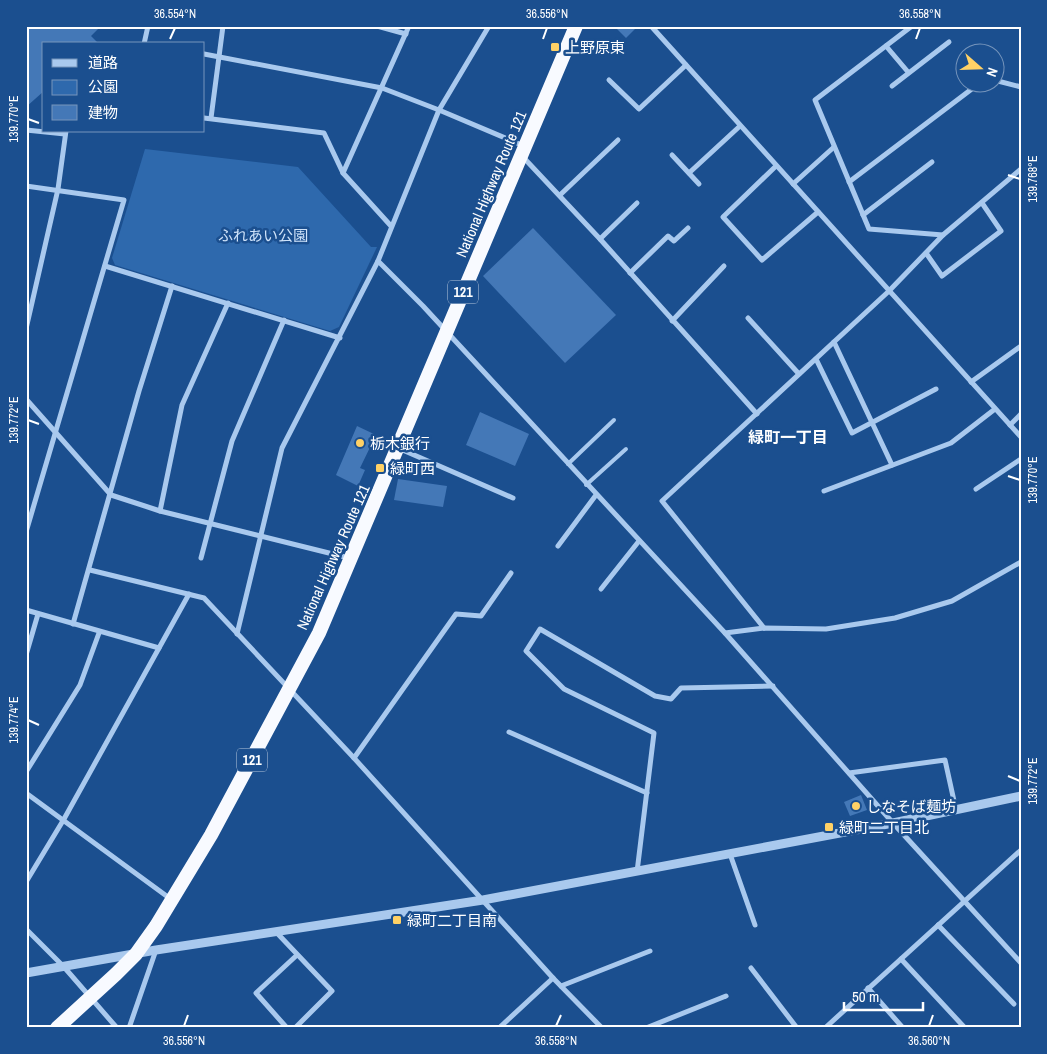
<svg xmlns="http://www.w3.org/2000/svg" width="1047" height="1054" font-family="'Archivo Narrow','Noto Sans JP',sans-serif">
<style>
.green{fill:#2e69ad}
.building{fill:#4478b7}
.lines{fill:none;stroke-linecap:round;stroke-linejoin:round}
.service{stroke:#a9c9ee;stroke-width:4}
.minor{stroke:#a9c9ee;stroke-width:5}
.tertiary{stroke:#a9c9ee;stroke-width:9}
.trunk{stroke:#f8faff;stroke-width:14}
.ticks{fill:none;stroke:#fff;stroke-width:2}
.poi-dot{fill:#ffd166;stroke:#1b4f8f;stroke-width:2}
.labels{text-anchor:middle;dominant-baseline:central;stroke-width:5;stroke-linejoin:round;paint-order:stroke}
.shield{fill:#1b4f8f;stroke:#bbcadd;stroke-width:1}
.shield-label{font-size:14px;font-weight:bold;fill:#fff}
.poi-label{font-size:15px;fill:#fff;stroke:#1b4f8f;text-anchor:start}
.street-label{font-size:15px;fill:#fff;stroke:#1b4f8f}
.park-label{font-size:15px;fill:#cfe3fa;stroke:#1b4f8f}
.neighbourhood-label{font-size:16px;font-weight:bold;fill:#fff;stroke:#1b4f8f}
.neatline{fill:none;stroke:#fff;stroke-width:2}
.ticks-label{font-size:12px;text-anchor:middle;fill:#fff}
</style>
<rect width="100%" height="100%" fill="#1b4f8f"/>
<path class="green" d="M145,149L298,167L371,247H377L339,327L330,331L115,265L112,258Z"/>
<g class="building">
<path d="M26,26H101L91,36L99,44H44V91L26,107Z"/>
<path d="M614,26H638L626,38Z"/>
<path d="M533,228L616,315L565,363L483,276Z"/>
<path d="M480,412L529,434L515,466L466,445Z"/>
<path d="M357,426L376,435L360,468L365,470L358,486L336,475Z"/>
<path d="M398,479L447,486L443,507L394,500Z"/>
<path d="M861,795L867,810L850,816L844,802Z"/>
</g>
<g class="lines">
<g class="service">
<path d="M568,464L614,420"/>
<path d="M586,485L626,449"/>
</g>
<g class="minor">
<path d="M377,26L406,34"/>
<path d="M651,26L1021,437"/>
<path d="M912,26L815,100L869,229L943,235"/>
<path d="M144,44L148,26"/>
<path d="M886,46L908,72"/>
<path d="M204,54L382,88L439,110L524,146"/>
<path d="M609,80L639,109L686,65"/>
<path d="M994,80L1021,87"/>
<path d="M892,86L949,42"/>
<path d="M204,118L324,133L343,173L391,226"/>
<path d="M211,118L223,26"/>
<path d="M26,130L65,134"/>
<path d="M672,155L699,184"/>
<path d="M523,157L600,239L757,414"/>
<path d="M776,166L723,217L762,260L818,212"/>
<path d="M343,173L409,26"/>
<path d="M689,173L740,126"/>
<path d="M849,182L981,82"/>
<path d="M793,184L834,147"/>
<path d="M26,186L124,200L26,532"/>
<path d="M560,195L618,140"/>
<path d="M863,215L932,162"/>
<path d="M600,239L637,203"/>
<path d="M926,253L942,276L1001,231L982,203"/>
<path d="M378,261L423,306L725,633L893,823L1021,963"/>
<path d="M105,266L340,338"/>
<path d="M630,273L668,236L674,241L688,228"/>
<path d="M748,318L799,374"/>
<path d="M672,321L724,266"/>
<path d="M26,329L58,189L66,131"/>
<path d="M834,342L892,465"/>
<path d="M816,359L852,433L936,389"/>
<path d="M971,382L1021,346"/>
<path d="M26,399L111,495L160,511L349,558"/>
<path d="M1010,425L1021,414"/>
<path d="M398,448L513,498"/>
<path d="M976,489L1021,459"/>
<path d="M824,491L951,443L995,409"/>
<path d="M160,511L182,405L228,303"/>
<path d="M558,546L596,495"/>
<path d="M201,558L232,441L284,320"/>
<path d="M90,570L204,598L354,758L553,978L602,1028"/>
<path d="M601,589L639,541"/>
<path d="M26,610L159,648"/>
<path d="M73,624L139,391L172,286"/>
<path d="M764,628L662,501L889,291L943,235L1021,169"/>
<path d="M725,633L764,628L826,629L895,618L952,601L1021,562"/>
<path d="M237,634L282,448L378,261L439,110L489,26"/>
<path d="M26,655L38,614"/>
<path d="M509,732L647,793"/>
<path d="M354,758L456,614L481,616L511,573"/>
<path d="M26,772L80,685L99,633"/>
<path d="M849,773L945,760L956,810"/>
<path d="M26,793L172,900"/>
<path d="M730,854L755,925"/>
<path d="M637,872L654,733L564,689L526,651L540,629L655,696L671,699L681,688L773,686"/>
<path d="M26,882L64,819L189,594"/>
<path d="M938,925L1014,1004"/>
<path d="M26,929L64,967L117,1028"/>
<path d="M277,933L332,991L295,1028"/>
<path d="M901,959L965,1028"/>
<path d="M751,968L797,1028"/>
<path d="M561,986L650,951"/>
<path d="M868,988L903,1028"/>
<path d="M129,1028L156,950"/>
<path d="M287,1028L256,993L297,955"/>
<path d="M499,1028L553,978"/>
<path d="M646,1028L726,996"/>
<path d="M825,1028L1021,850"/>
</g>
<path class="tertiary" d="M26,973L156,950L483,900L893,823L1021,796"/>
<path class="trunk" d="M57,1028L116,974L136,954L156,926L211,835L319,633L576,26"/>
</g>
<path class="ticks" d="M170,39L175,28M543,39L547,28M916,39L920,28M28,119L39,123M1008,175L1020,179M28,420L39,424M1008,476L1020,480M28,720L39,725M1008,776L1020,781M184,1026L188,1015M556,1026L561,1015M929,1026L933,1015"/>
<g class="poi-dot">
<rect x="550" y="42" width="10" height="10" rx="2.5"/>
<circle cx="360" cy="443" r="5"/>
<rect x="375" y="463" width="10" height="10" rx="2.5"/>
<circle cx="856" cy="806" r="5"/>
<rect x="824" y="822" width="10" height="10" rx="2.5"/>
<rect x="392" y="915" width="10" height="10" rx="2.5"/>
</g>
<g class="labels">
<g class="shield">
<rect x="448" y="280.5" width="30" height="23" rx="4"/>
<rect x="237" y="748.5" width="30" height="23" rx="4"/>
</g>
<g class="shield-label">
<text x="463" y="292">121</text>
<text x="252" y="760">121</text>
</g>
<g class="poi-label">
<text x="565" y="47">上野原東</text>
<text x="370" y="443">栃木銀行</text>
<text x="390" y="468">緑町西</text>
<text x="866" y="806">しなそば麺坊</text>
<text x="839" y="827">緑町二丁目北</text>
<text x="407" y="920">緑町二丁目南</text>
</g>
<g class="street-label">
<text transform="translate(491 184) rotate(-67)">National Highway Route 121</text>
<text transform="translate(333 557) rotate(-66)">National Highway Route 121</text>
</g>
<g class="park-label">
<text x="263" y="235">ふれあい公園</text>
</g>
<g class="neighbourhood-label">
<text x="788" y="437">緑町一丁目</text>
</g>
</g>
<rect width="1047" height="1054" fill="none" stroke="#1b4f8f" stroke-width="55"/>
<rect x="42" y="42" width="162" height="90" fill="#1b4f8f" stroke="#7695bc"/>
<rect x="52" y="59" width="25" height="8" fill="#a9c9ee" stroke="#7695bc"/>
<text x="88" y="68" font-size="15" fill="#ffffff">道路</text>
<rect x="52" y="80" width="25" height="15" fill="#2e69ad" stroke="#7695bc"/>
<text x="88" y="92" font-size="15" fill="#ffffff">公園</text>
<rect x="52" y="105" width="25" height="15" fill="#4478b7" stroke="#7695bc"/>
<text x="88" y="118" font-size="15" fill="#ffffff">建物</text>
<g transform="translate(980 68) rotate(110)"><circle r="24" fill="#1b4f8f" stroke="#7695bc"/>
<path d="M0-4L9 19L0 12L-9 19Z" fill="#ffd166"/>
<text y="-8" font-size="14" font-weight="bold" text-anchor="middle" fill="#ffffff">N</text>
</g>
<path d="M844 1002v8h79v-8" fill="none" stroke="#ffffff" stroke-width="2.5"/>
<text x="852" y="1002" font-size="15" fill="#ffffff" stroke="#1b4f8f" stroke-width="4" paint-order="stroke">50 m</text>
<rect x="28" y="28" width="992" height="998" class="neatline"/>
<g class="ticks-label">
<text x="175" y="18">36.554°N</text>
<text x="547" y="18">36.556°N</text>
<text x="920" y="18">36.558°N</text>
<text transform="translate(14 119) rotate(-90)" y="4">139.770°E</text>
<text transform="translate(1033 179) rotate(-90)" y="4">139.768°E</text>
<text transform="translate(14 420) rotate(-90)" y="4">139.772°E</text>
<text transform="translate(1033 480) rotate(-90)" y="4">139.770°E</text>
<text transform="translate(14 720) rotate(-90)" y="4">139.774°E</text>
<text transform="translate(1033 781) rotate(-90)" y="4">139.772°E</text>
<text x="184" y="1045">36.556°N</text>
<text x="556" y="1045">36.558°N</text>
<text x="929" y="1045">36.560°N</text>
</g>
</svg>
